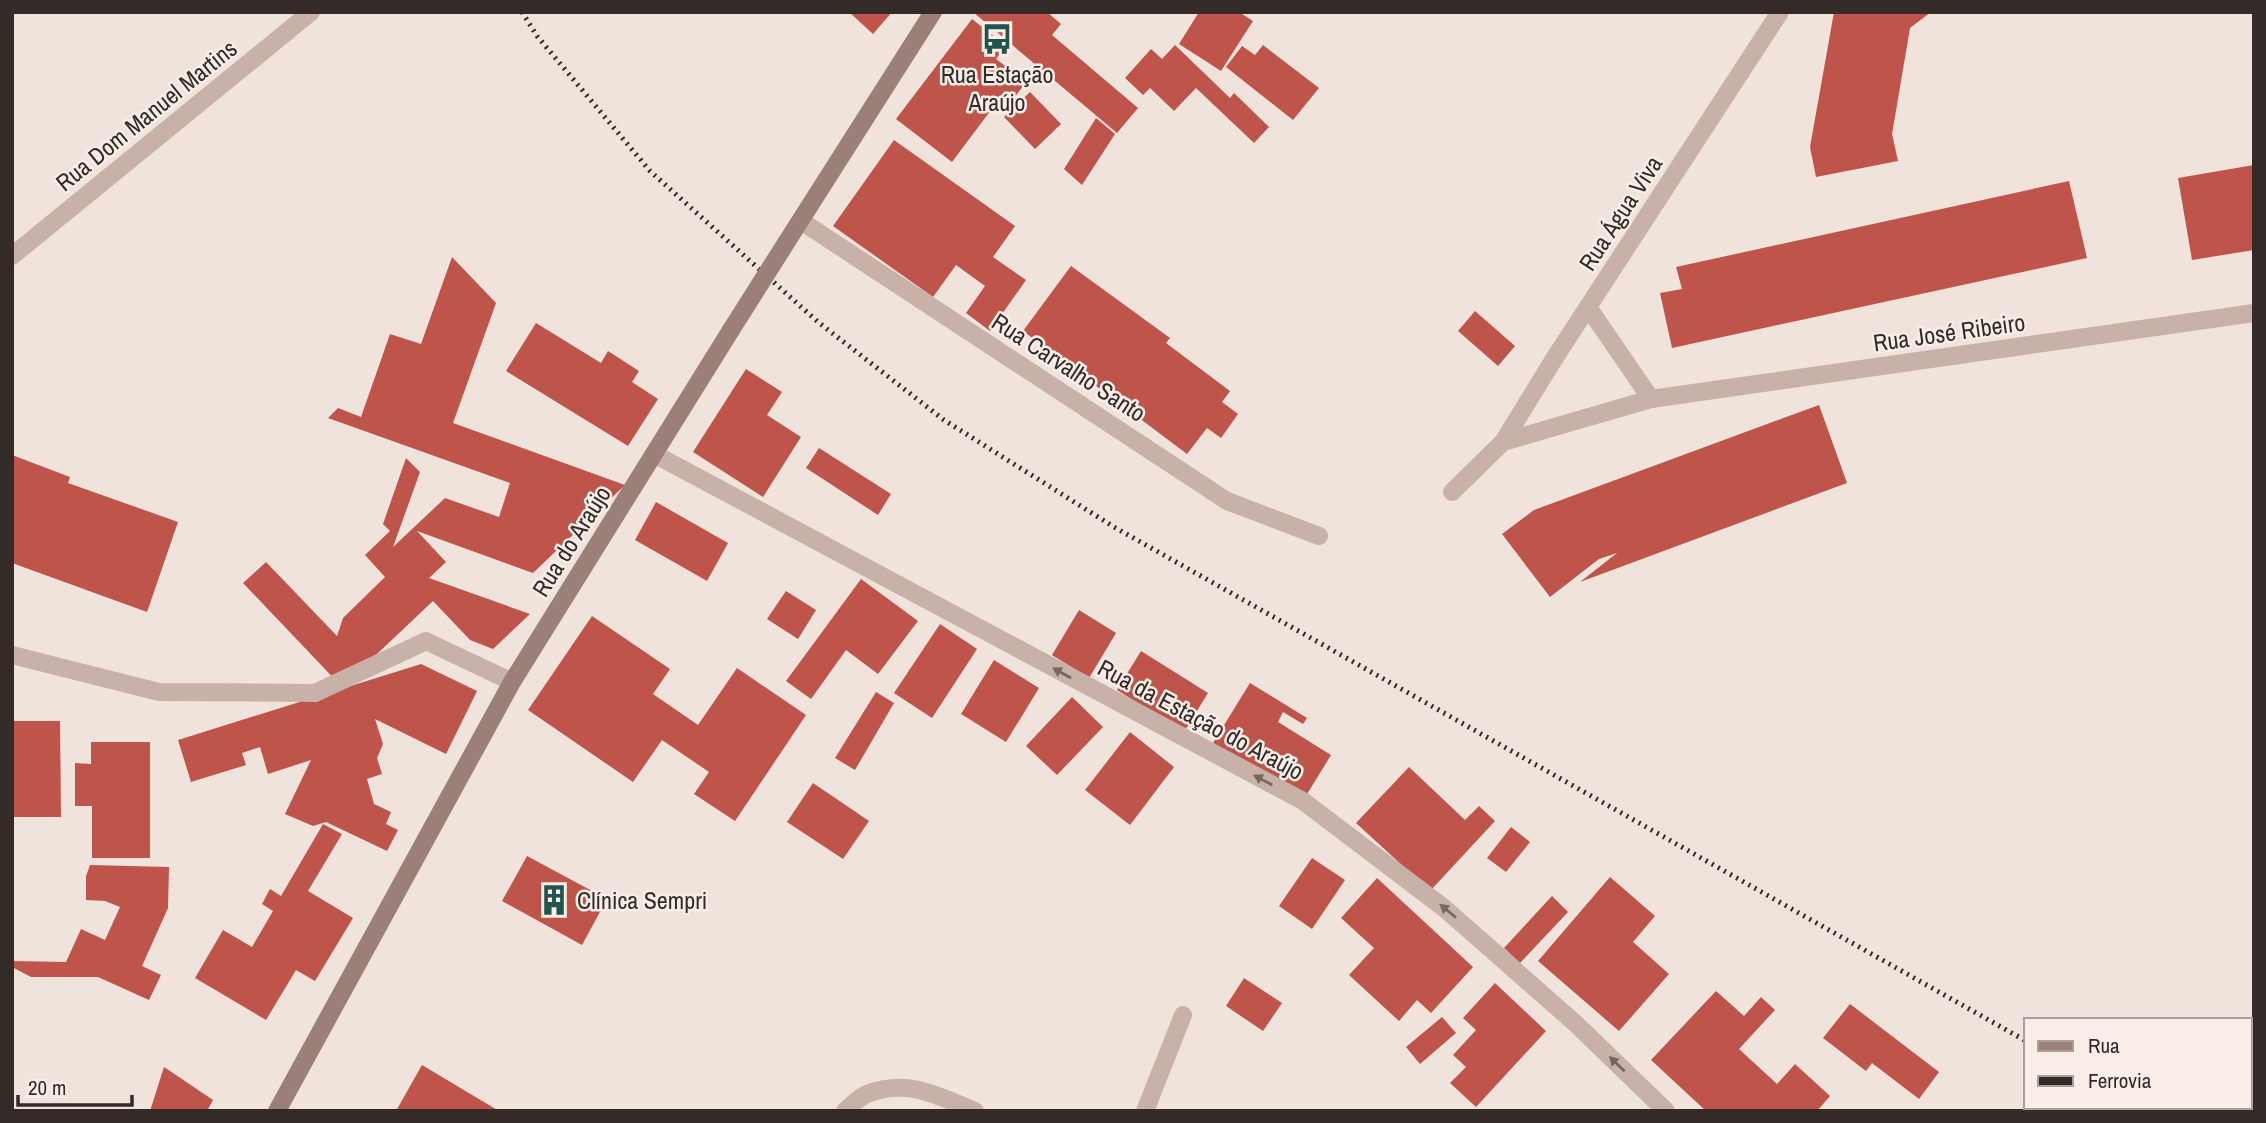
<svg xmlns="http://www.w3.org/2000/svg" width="2266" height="1123" font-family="'Archivo Narrow',sans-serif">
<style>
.building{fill:#bf554a}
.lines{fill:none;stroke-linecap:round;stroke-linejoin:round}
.minor{stroke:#c7b1a8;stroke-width:18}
.secondary{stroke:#9b8079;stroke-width:18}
.rail{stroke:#342a27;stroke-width:5;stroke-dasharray:2 5;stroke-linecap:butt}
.secondary-bridge{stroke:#9b8079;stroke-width:18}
.oneway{fill:#766761}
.labels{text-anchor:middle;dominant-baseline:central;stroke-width:5;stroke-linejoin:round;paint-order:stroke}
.poi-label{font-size:24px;fill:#342a27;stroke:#f8eee7}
.street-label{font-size:24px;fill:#342a27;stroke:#f8eee7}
</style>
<rect width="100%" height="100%" fill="#f0e3db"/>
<g class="building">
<path d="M849,12H892L873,34Z"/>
<path d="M973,12H1047L1061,24L1052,35L1138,108L1117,133Z"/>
<path d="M1199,12H1239L1253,21L1221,71L1179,44Z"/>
<path d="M1834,12H1931L1910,28L1892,134L1898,161L1816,177L1810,147Z"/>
<path d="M972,19L1006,46L996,59L1026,82L1003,113L994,106L952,162L896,119Z"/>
<path d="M1175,45L1230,98L1234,93L1269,127L1254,143L1196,88L1174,111L1150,88L1143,95L1125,78L1151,49L1162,59Z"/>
<path d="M1263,45L1319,88L1293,120L1226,67L1242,46L1255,55Z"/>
<path d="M1030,92L1061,124L1035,149L1004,117Z"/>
<path d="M1096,118L1115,134L1082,185L1064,169Z"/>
<path d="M894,140L1015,226L993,257L1026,280L990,331L966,313L985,286L956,265L933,297L833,226Z"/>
<path d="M2254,165V250L2192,260L2178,178Z"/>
<path d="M2069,181L2087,258L1672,348L1660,293L1682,289L1676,267Z"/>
<path d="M452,257L496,303L453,423L625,485L533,573L417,531L446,562L429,578L530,614L493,649L470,640L433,601L342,687L243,583L266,562L337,636L343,618L385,577L365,555L390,531L383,524L406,458L420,472L393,547L445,498L499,517L510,483L328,418L338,408L361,417L390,334L421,344Z"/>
<path d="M1071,266L1170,338L1166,343L1230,391L1222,402L1238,414L1221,438L1207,428L1187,454L1023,331Z"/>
<path d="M1475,311L1515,346L1498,366L1458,331Z"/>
<path d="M536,323L601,363L608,351L639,371L632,382L658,399L628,446L506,371Z"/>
<path d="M746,369L782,392L767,415L801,437L763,497L693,452Z"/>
<path d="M1819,405L1847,483L1580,582L1617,553L1599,559L1550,597L1502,534L1534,510Z"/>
<path d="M819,448L891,494L878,515L806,468Z"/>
<path d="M12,455L70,477L68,483L178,522L147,612L12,563Z"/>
<path d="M656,502L728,543L707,581L635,540Z"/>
<path d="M861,579L918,621L878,674L846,650L811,699L786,681Z"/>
<path d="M786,591L816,610L798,639L767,619Z"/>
<path d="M1079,610L1116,633L1089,678L1052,655Z"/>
<path d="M592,616L670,669L653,694L698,725L737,668L806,715L735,821L694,794L709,772L662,740L633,782L528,710Z"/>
<path d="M940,624L977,649L932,718L894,693Z"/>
<path d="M1141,651L1208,693L1184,732L1117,690Z"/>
<path d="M994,660L1039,688L1006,742L961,714Z"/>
<path d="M421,664L477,691L446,754L375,719L383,744L377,758L382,774L367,779L374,804L391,812L386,824L398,830L387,851L326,822L313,826L285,814L311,760L268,774L260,747L242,753L246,765L191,782L178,740Z"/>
<path d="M1250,683L1307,718L1303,724L1283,712L1278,722L1331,755L1304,799L1213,743Z"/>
<path d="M876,692L894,703L855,770L835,758Z"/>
<path d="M1072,697L1103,727L1057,775L1026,746Z"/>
<path d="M12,721H60L61,817H12Z"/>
<path d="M1130,732L1174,767L1130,825L1085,790Z"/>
<path d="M91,742H150V858H92V806H75V763L91,764Z"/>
<path d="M1409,767L1465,820L1479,806L1495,821L1430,891L1356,823Z"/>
<path d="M813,783L869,821L843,859L787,822Z"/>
<path d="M323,824L342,834L308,891L353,918L315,981L296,970L266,1020L195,978L223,930L252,947L273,911L262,904L270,889L281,896Z"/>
<path d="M1511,827L1530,842L1506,872L1487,858Z"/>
<path d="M527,856L607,899L582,945L502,901Z"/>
<path d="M1312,858L1345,880L1312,929L1279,906Z"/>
<path d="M90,865L169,867L168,908L142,966L161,975L149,1000L98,977H31L12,967V961L66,962L81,929L105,940L120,907L105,901L86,900V876Z"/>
<path d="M1610,877L1655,916L1633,942L1669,974L1619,1031L1538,961Z"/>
<path d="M1377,878L1473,967L1431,1013L1417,1000L1399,1021L1349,975L1374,948L1341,918Z"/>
<path d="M1552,896L1568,912L1520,963L1504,948Z"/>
<path d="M1244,978L1282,1003L1263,1031L1226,1006Z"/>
<path d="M1495,983L1546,1031L1476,1107L1450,1083L1466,1067L1453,1055L1476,1030L1463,1018Z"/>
<path d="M1716,991L1744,1016L1761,997L1775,1010L1739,1049L1777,1084L1795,1064L1830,1096L1817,1111H1706L1651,1060Z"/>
<path d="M1850,1004L1939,1072L1919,1099L1872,1063L1866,1071L1823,1038Z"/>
<path d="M1442,1017L1456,1033L1420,1064L1406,1047Z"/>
<path d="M422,1065L499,1111H396Z"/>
<path d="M164,1067L213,1100L207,1111H150Z"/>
</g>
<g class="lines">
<g class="minor">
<path d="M801,221L1227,501L1319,536"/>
<path d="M12,256L311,12"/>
<path d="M1588,307L1651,399"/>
<path d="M1503,442L1554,359L1780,12"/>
<path d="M654,454L1303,801L1444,908L1575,1023L1666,1111"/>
<path d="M1452,492L1503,442L1651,399L2254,313"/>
<path d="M12,655L159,692L315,693L426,641L512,682"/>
<path d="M845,1111C852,1105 859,1097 867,1094C908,1078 938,1096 975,1111"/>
<path d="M1145,1111L1183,1015"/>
</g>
<g class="secondary">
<path d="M786,243L933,12"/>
<path d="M277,1111L512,682L731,330"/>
</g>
<g class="rail">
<path d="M522,12L537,36L650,171L818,322L944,420L1114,527L2026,1041"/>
<path d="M2159,1107L2168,1111"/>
</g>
<path class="secondary-bridge" d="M731,330L786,243"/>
</g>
<defs><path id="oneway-solid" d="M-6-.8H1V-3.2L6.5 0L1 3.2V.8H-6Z" transform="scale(1.75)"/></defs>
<g class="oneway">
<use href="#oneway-solid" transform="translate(1062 673) rotate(-151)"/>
<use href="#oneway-solid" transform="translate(1263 780) rotate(-152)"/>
<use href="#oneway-solid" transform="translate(1448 911) rotate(-140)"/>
<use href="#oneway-solid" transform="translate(1617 1064) rotate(-136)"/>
</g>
<defs>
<symbol id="bus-bare" viewBox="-9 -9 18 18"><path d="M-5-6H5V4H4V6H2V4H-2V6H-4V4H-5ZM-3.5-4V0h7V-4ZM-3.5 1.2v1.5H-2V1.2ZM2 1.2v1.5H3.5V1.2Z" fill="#1f544f" stroke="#f8eee7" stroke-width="2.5" paint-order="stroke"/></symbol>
<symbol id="building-bare" viewBox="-9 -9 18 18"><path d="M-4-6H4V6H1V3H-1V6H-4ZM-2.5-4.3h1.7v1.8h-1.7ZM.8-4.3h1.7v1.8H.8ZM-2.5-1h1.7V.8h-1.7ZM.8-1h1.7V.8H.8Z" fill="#1f544f" stroke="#f8eee7" stroke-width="2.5" paint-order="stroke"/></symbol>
</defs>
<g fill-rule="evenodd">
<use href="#bus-bare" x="975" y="17" width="44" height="44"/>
<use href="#building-bare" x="532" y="878" width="44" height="44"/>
</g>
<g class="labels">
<g class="poi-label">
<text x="997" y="74">Rua Estação<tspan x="997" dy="28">Araújo</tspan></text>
<text x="577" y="900" text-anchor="start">Clínica Sempri</text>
</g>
<g class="street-label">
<text transform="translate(146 115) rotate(-39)">Rua Dom Manuel Martins</text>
<text transform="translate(1620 213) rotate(-57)">Rua Água Viva</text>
<text transform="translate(1949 332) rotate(-8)">Rua José Ribeiro</text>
<text transform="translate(1069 367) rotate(33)">Rua Carvalho Santo</text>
<text transform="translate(571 541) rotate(-58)">Rua do Araújo</text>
<text transform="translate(1201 719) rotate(28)">Rua da Estação do Araújo</text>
</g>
</g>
<rect width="2266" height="1123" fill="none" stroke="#342a27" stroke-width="28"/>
<rect x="2024" y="1018" width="228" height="91" fill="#f8eee7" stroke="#aaa09a" stroke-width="2"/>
<rect x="2038" y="1041" width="35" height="10" fill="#9b8079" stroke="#aaa09a" stroke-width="2"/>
<text x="2088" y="1053" font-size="21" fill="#342a27">Rua</text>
<rect x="2038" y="1076" width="35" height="10" fill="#342a27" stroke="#aaa09a" stroke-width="2"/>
<text x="2088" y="1088" font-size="21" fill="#342a27">Ferrovia</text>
<path d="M18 1095v10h114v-10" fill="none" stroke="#342a27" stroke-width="3.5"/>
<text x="28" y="1095" font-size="21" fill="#342a27" stroke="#f8eee7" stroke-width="5" paint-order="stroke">20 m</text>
</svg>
